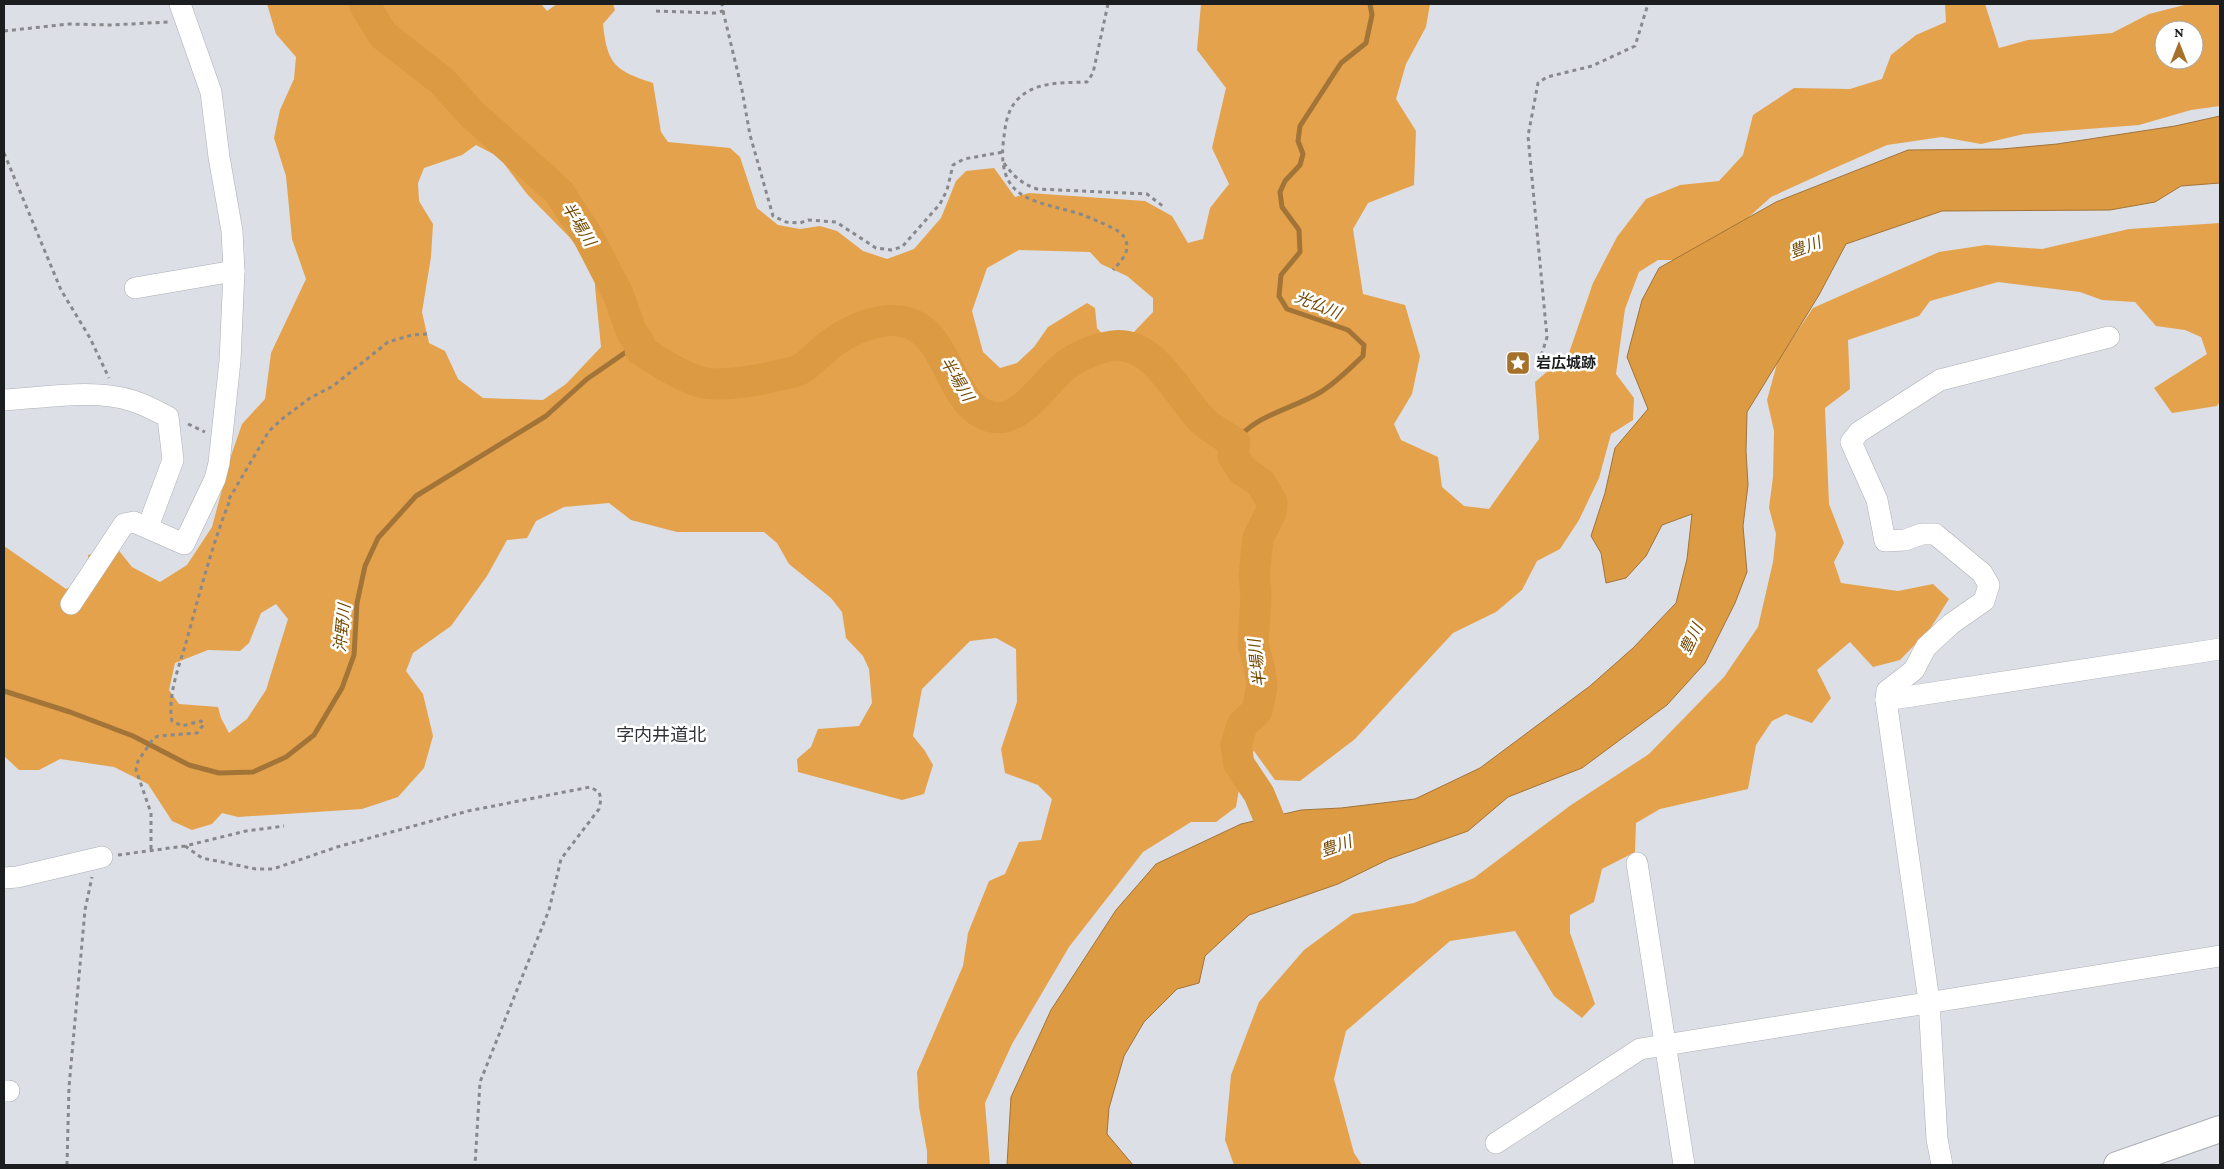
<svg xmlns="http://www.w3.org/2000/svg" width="2224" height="1169" font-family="'Crimson Pro','Noto Sans JP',serif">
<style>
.forest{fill:#e4a24c;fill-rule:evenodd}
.water{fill:#dc9a43;stroke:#a27438}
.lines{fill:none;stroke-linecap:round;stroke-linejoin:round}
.stream{stroke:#a27438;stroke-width:5}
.river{stroke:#dc9a43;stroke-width:31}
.minor-casing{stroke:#acafb5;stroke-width:22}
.major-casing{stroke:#acafb5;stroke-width:28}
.path{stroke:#87898d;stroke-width:3;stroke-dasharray:4 4;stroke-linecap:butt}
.minor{stroke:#fff;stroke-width:21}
.major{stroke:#fff;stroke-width:26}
.labels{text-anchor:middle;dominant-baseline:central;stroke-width:5;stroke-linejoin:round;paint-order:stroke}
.poi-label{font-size:15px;font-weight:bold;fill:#1c1d1f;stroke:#fff;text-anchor:start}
.water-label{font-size:16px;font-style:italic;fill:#744902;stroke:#fff}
.quarter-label{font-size:18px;fill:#323439;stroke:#fff}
</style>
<rect width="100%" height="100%" fill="#dcdfe5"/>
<g class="forest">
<path d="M267,4H541L547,11L557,4H613L615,10L603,24C607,65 616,71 653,83L661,132L668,142L730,148L740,157L757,208L778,225L800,229L820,226L837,231L863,251L887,259L914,249L941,218L956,181L966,171L994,168L1015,197L1029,193L1145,201L1172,216L1188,243L1203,239L1210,208L1229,184L1212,148L1226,88L1197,50L1201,4H1430L1426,27L1406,64L1396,99L1416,131L1414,185L1368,203L1353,229L1363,294L1405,305L1420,356L1412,394L1394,424L1401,440L1438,457L1442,487L1464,506L1489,509L1539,439L1535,382L1569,353L1593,283L1617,237L1646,199L1680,185L1719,181L1743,155L1753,115L1794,88L1850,89L1882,79L1891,55L1916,35L1946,22L1945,4H1985L1999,48L2028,40L2112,33L2149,14L2188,4H2220V106L2191,110L2139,125L2024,134L1981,144L1942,137L1887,145L1830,170L1771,197L1731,233L1682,260H1658L1639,272L1625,309L1616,374L1634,398L1633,420L1611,434L1599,478L1579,520L1560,549L1537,561L1522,590L1496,612L1453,633L1355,739L1300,781L1275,780L1254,751L1244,760L1236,807L1216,822H1191L1143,852L1069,947L1012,1044L985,1103L990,1165H927V1151L919,1107L917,1072L963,966L968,933L989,881L1005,874L1019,842L1041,840L1052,799L1038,785L1005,773L1001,749L1017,702L1016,649L996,638L970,641L922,689L913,736L925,751L933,765L924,794L902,800L798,772L797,759L811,747L818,729L859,726L872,703L869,669L863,656L846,638L842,612L831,598L789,564L777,543L764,532H677L631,520L609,503L564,507L536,521L527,538L507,540L487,576L451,626L413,653L406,671L423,694L433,736L424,768L398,797L362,809L238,817L222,813L212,824L192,830L172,821L148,784L114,767L60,759L39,770H19L4,756V546L66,589L91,577L88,555L116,547L132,567L160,582L187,565L212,527L231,456L242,424L265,399L271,353L306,279L292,239L286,176L274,138L280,110L294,79L296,57L276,34ZM2164,30H2194V60H2164ZM476,145L499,157L527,194L596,264L595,287L601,347L566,384L543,400L483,398L458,379L445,351L429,343L422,312L431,257L433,224L419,201L418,183L424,168L462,155ZM1019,250L1090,252L1101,264L1127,276L1153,298V312L1132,334L1105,337L1097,328L1095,308L1087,303L1048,327L1034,347L1017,363L1000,368L983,352L972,311L987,268ZM276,604L288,619L266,690L247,719L229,733L221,718L218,707L179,704L169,690L175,663L208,650L240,651L249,643L261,613Z"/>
<path d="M2220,223V401L2217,406L2172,413L2154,388L2207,354L2201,337L2185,330L2156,326L2135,302L2102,300L2080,292L1998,282L1930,301L1919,316L1848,340L1850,389L1825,408L1829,504L1844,543L1834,562L1841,583L1898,591L1933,584L1949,599L1930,629L1900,660L1873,667L1850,642L1817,670L1831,698L1812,723L1786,714L1772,721L1756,745L1748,789L1660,809L1636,823L1635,852L1602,869L1594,902L1570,915V933L1595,1004L1582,1018L1554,996L1515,931L1450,941L1346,1031L1334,1079L1354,1153L1362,1165H1234L1225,1140L1231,1075L1259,1002L1304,950L1353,914L1414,903L1474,878L1571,805L1649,754L1724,677L1758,627L1773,562L1776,534L1769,508L1773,477L1774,431L1767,400L1778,360L1813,308L1939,252L1986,245L2042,249L2129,229Z"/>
</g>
<path class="water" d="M2220,116V183L2181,186L2155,202L2110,210L1942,211L1846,244L1819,295L1747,412L1746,451L1748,485L1743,526L1747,572L1735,603L1705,663L1667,705L1582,768L1508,797L1468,831L1389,859L1338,884L1249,915L1205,956L1199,983L1177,989L1144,1022L1124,1056L1109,1108L1107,1134L1133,1165H1007L1011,1097L1051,1010L1116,910L1156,864L1241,824L1301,810L1341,808L1415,799L1480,768L1590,686L1633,648L1676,603L1687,559L1692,514L1662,525L1646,556L1626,578L1606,583L1601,553L1591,536L1605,493L1615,448L1648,409L1627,357L1642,300L1659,268L1776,202L1908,150L2002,149L2057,144L2175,126Z"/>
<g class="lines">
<g class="stream">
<path d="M1235,443C1252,416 1292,409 1319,393C1336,383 1349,369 1363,356L1364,345L1348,330L1287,309L1279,296L1281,275L1300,252L1299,230L1282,207L1280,192L1285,181L1300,165L1303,154L1298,141L1300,126L1341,63L1366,43L1372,15L1370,4"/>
<path d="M4,691L70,712L133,736L189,765L219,773L253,772L286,757L314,735L342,688L354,655L357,603L365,566L378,538L416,496L546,416L587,379L626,352L640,350"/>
</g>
<path class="river" d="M364,4L383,35L442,81L472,114L559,192L589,238L618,294L632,333L639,342L640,350C659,362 679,375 700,382C719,387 756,381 775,376C784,374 796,373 804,367C815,359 824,348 835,341C852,329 879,318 899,321C951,326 946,407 992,417C1021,424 1047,379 1066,365C1078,356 1097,348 1112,346C1155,340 1178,397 1204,422C1213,430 1225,436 1235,443L1233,456L1242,470L1261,483L1272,502L1271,512L1258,538L1254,575L1256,595L1253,645L1259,666L1262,686L1257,711L1242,725L1236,745L1239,764L1259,794L1285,857"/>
<defs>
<g id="minor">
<path d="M135,288L234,271"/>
<path d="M4,400C43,398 95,388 133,401C145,405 157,411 168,417L173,460L148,527"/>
<path d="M71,604L124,524L134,522L184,544L215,479L219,463L230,361L234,271L232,231L219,157L211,92L180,4"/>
<path d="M1886,700L2220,649"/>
<path d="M1637,863L1684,1165"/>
<path d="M4,878L17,877L102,857"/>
<path d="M4,1091H9"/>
<path d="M1496,1143L1640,1049L2220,956"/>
<path d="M1942,1165L1937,1139L1929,1001L1886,700L1887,691L1914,670L1926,647L1951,624L1984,601L1989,585L1982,573L1935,534H1922L1905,540L1885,541L1877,500L1851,442L1859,432L1940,380L2109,337"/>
</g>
<path id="major" d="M2117,1165L2220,1129"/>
</defs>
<use href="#minor" class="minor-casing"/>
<use href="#major" class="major-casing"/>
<g class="path">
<path d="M1108,4L1093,73L1087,82C1063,83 1036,81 1018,99C1006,111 1005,128 1003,145C998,202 1039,201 1080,214C1088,217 1095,220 1102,223C1108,226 1120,230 1124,237C1132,250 1122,260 1113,270"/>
<path d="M656,11L715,13L723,11L722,4"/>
<path d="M723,11L742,90L750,135L773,216L786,222L800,223L808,220L836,222L876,248L891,250L902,247L940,204L947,190L953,165L964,159L1003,152"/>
<path d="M4,31L69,24L111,25L168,22"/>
<path d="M4,153L61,290L90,338L109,378"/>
<path d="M1004,163C1013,176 1022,184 1037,189L1147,194L1164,207"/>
<path d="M1539,363L1547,337L1528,136L1538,83L1547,77L1592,66L1635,46L1648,4"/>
<path d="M188,424L205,432"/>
<path d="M229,499L269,431L282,419L310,398L333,386L388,342L412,335L428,334"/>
<path d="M185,846L202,858L256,869H273L337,847L468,811L590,787L599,792L601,799L599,809L561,859L549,910L480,1082L475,1165"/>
<path d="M151,849V813L136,770L138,761L153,739L158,736L197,733L204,724L201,721L182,726L172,721C167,695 180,664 187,639C200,592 212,545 230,500"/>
<path d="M118,855L185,846L246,831L284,826"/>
<path d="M67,1165L69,1087L85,910L92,877"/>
</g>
<use href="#minor" class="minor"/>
<use href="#major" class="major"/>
</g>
<defs>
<symbol id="sight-square" viewBox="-11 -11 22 22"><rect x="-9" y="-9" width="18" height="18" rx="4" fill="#a6712b" stroke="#fff"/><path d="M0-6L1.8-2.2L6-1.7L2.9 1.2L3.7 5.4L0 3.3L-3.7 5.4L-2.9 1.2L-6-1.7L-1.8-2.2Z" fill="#fff"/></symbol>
</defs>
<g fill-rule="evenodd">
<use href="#sight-square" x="1504" y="349" width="28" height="28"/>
</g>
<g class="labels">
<g class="poi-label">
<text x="1536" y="363">岩広城跡</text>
</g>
<g class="water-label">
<text transform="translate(579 224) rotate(58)">半場川</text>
<text transform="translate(1805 247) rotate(-20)">豊川</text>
<text transform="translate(1318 305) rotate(22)">光仏川</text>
<text transform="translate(957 379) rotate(59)">半場川</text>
<text transform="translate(342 628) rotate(-84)">沖野川</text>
<text transform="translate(1691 639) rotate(-64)">豊川</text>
<text transform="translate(1257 663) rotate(-97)">半場川</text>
<text transform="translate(1336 846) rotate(-19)">豊川</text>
</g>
<g class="quarter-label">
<text x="661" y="735">字内井道北</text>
</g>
</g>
<rect width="2224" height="1169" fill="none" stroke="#1c1d1f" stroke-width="10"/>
<g transform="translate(2179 45)"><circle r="24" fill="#ffffff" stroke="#a4a5a5"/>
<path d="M0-4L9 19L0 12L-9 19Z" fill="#a6712b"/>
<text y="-8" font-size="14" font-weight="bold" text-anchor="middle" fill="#1c1d1f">N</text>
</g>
</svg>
